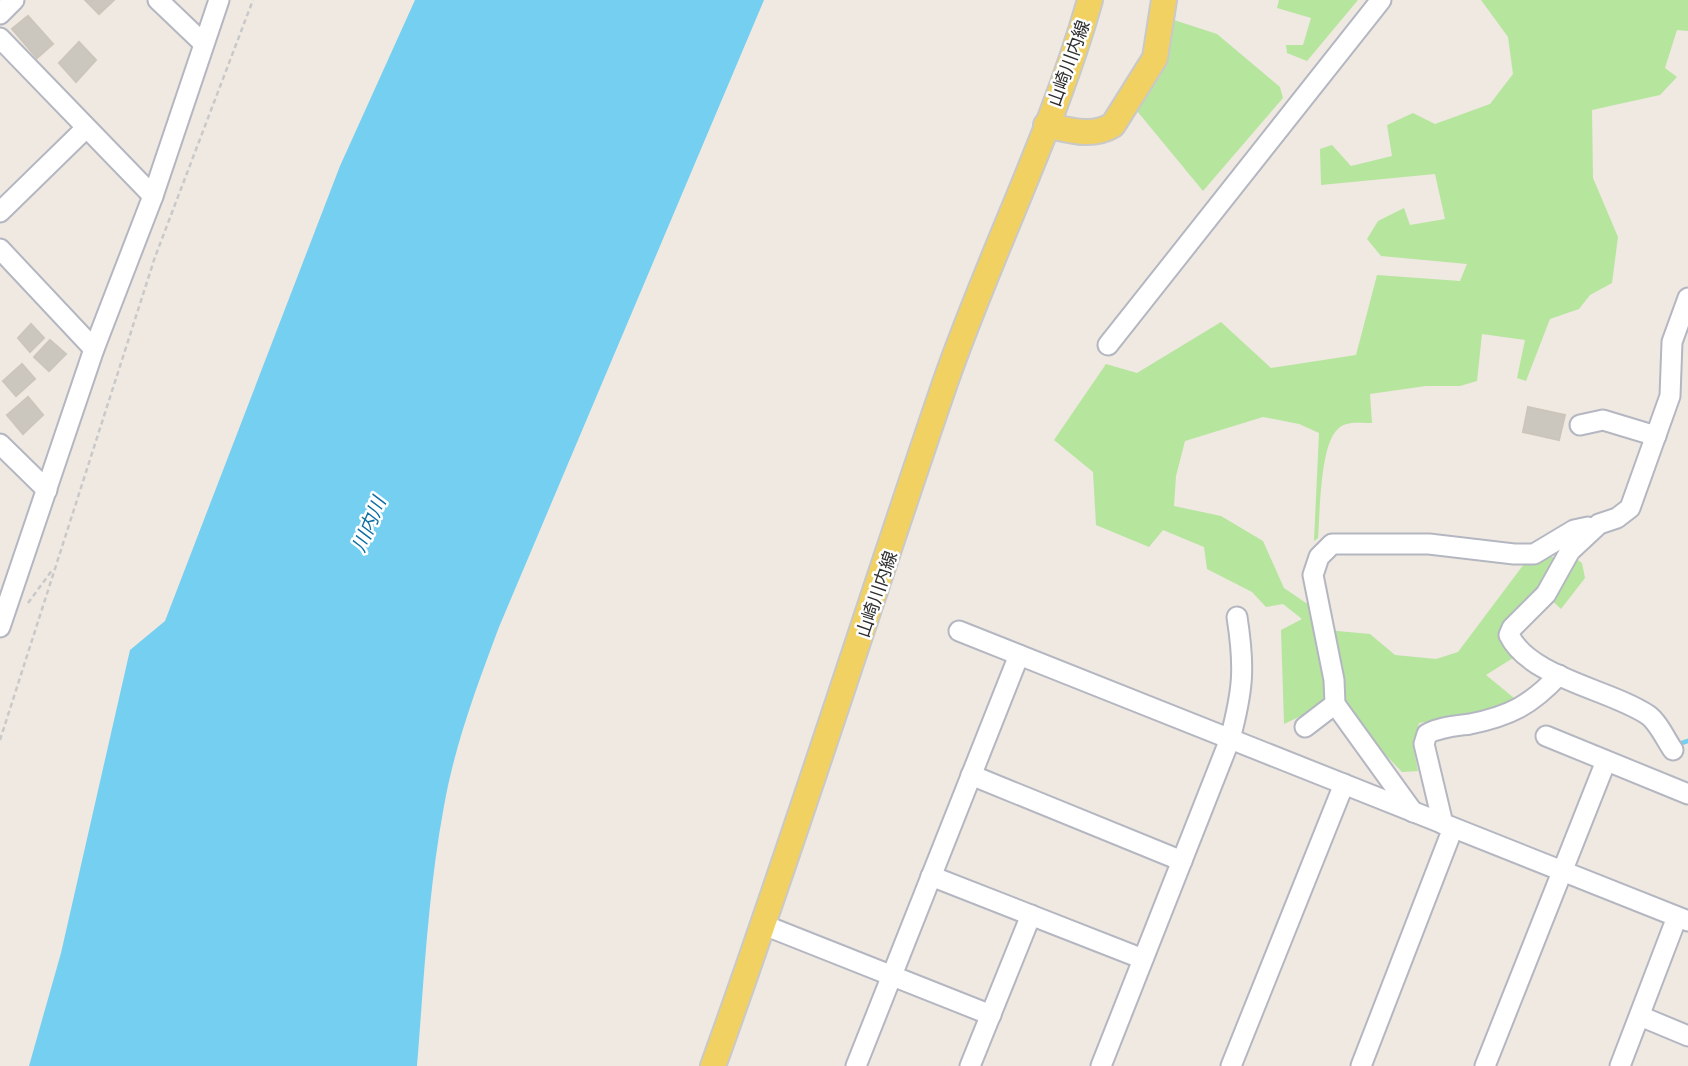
<svg xmlns="http://www.w3.org/2000/svg" width="1688" height="1066" font-family="Barlow,'Noto Sans JP',sans-serif">
<style>
.green{fill:#b6e59e}
.water{fill:#75cff0}
.lines{fill:none;stroke-linecap:round;stroke-linejoin:round}
.stream{stroke:#75cff0;stroke-width:4.5}
.building{fill:#cbc7bf;stroke:#cbc5ba;stroke-width:2}
.minor-casing{stroke:#b4b7c1;stroke-width:23}
.major-casing{stroke:#c9c9c9;stroke-width:28}
.path{stroke:#c9c9c9;stroke-width:2.5;stroke-dasharray:5 3.5;stroke-linecap:butt}
.minor{stroke:#fff;stroke-width:19}
.major{stroke:#f2d163;stroke-width:24}
.labels{text-anchor:middle;dominant-baseline:central;stroke-width:5;stroke-linejoin:round;paint-order:stroke}
.street-label{font-size:18px;fill:#2e2e2e;stroke:#fff}
.water-label{font-size:19px;font-style:italic;fill:#0d6fa3;stroke:#fff}
</style>
<rect width="100%" height="100%" fill="#efe9e1"/>
<g class="green">
<path d="M1279,0H1358L1307,61L1287,53L1286,45H1303L1311,18L1277,8Z"/>
<path d="M1481,0H1688V31L1677,30L1665,68L1677,77L1660,95L1592,110L1593,178L1618,237L1612,283L1590,295L1579,309L1550,319L1526,381L1517,378L1525,340L1482,334L1477,381L1460,386H1426L1370,394L1372,423C1360,423 1344,420 1336,431C1320,449 1320,513 1318,538L1314,541L1319,433L1299,424L1263,417L1185,441L1176,476L1174,506L1221,516L1263,541L1284,588L1309,605L1316,629L1370,634L1395,655L1436,659L1458,652L1524,564L1551,557L1575,558L1582,563L1585,578L1561,609L1542,591L1503,627L1502,643L1513,658L1486,675L1519,702L1502,709L1419,723L1413,746L1418,771L1402,772L1375,744L1343,696L1284,724L1281,630L1302,619L1283,604L1266,607L1252,592L1207,569L1204,547L1163,530L1149,547L1096,525L1093,472L1054,440L1106,364L1137,373L1221,322L1271,368L1356,355L1377,275L1460,281L1467,264L1381,256L1367,239L1378,221L1404,208L1410,225L1445,219L1435,174L1321,185L1320,149L1332,145L1351,166L1392,156L1387,125L1413,113L1435,124L1490,104L1513,74L1508,37Z"/>
<path d="M1174,20L1217,34L1280,87L1283,98L1203,191L1137,111L1163,61Z"/>
</g>
<path class="water" d="M415,0H764L499,627C477,686 455,744 444,806C428,892 424,979 417,1066H29L61,953L130,650L165,621L340,166Z"/>
<g class="lines">
<path class="stream" d="M1679,744L1688,741"/>
</g>
<g class="building">
<path d="M85,0H114L99,14Z"/>
<path d="M28,16L53,44L37,58L12,29Z"/>
<path d="M79,42L96,60L76,82L59,63Z"/>
<path d="M31,324L44,338L30,352L18,338Z"/>
<path d="M50,340L66,354L49,371L34,357Z"/>
<path d="M22,364L35,379L16,396L3,381Z"/>
<path d="M28,397L43,415L23,434L7,415Z"/>
<path d="M1528,407L1565,415L1559,440L1523,432Z"/>
</g>
<g class="lines">
<defs>
<g id="minor">
<path d="M158,0L203,43"/>
<path d="M0,14L14,0"/>
<path d="M0,38L153,196"/>
<path d="M0,212L85,129"/>
<path d="M0,249L94,349"/>
<path d="M1108,345L1381,0"/>
<path d="M1580,425L1603,420L1656,436"/>
<path d="M0,444L47,490"/>
<path d="M0,627L94,349L153,196L219,0"/>
<path d="M959,631L1688,921"/>
<path d="M1335,704L1413,812"/>
<path d="M1305,727L1335,704L1334,680L1313,575L1319,557L1332,544H1429L1514,554H1534L1574,530L1588,527"/>
<path d="M1546,736L1688,794"/>
<path d="M1673,750C1666,740 1658,722 1648,715C1609,689 1530,678 1509,635L1512,628L1546,594L1570,551L1599,524L1617,518L1630,508L1670,396L1672,342L1688,298"/>
<path d="M971,775L1182,861"/>
<path d="M1443,824L1424,744L1427,734C1440,727 1456,726 1470,724C1510,716 1531,705 1559,675"/>
<path d="M931,876L1143,959"/>
<path d="M764,925L991,1015"/>
<path d="M1640,1016L1688,1036"/>
<path d="M856,1066L1019,655"/>
<path d="M970,1066L1031,915"/>
<path d="M1101,1066L1230,739C1243,690 1245,668 1237,617"/>
<path d="M1231,1066L1344,784"/>
<path d="M1361,1066L1453,828"/>
<path d="M1485,1066L1606,761"/>
<path d="M1620,1066L1677,917"/>
</g>
<g id="major">
<path d="M1046,125C1069,130 1092,138 1113,125L1155,58L1164,0"/>
<path d="M713,1066C795,840 867,610 945,383C990,254 1053,131 1090,0"/>
</g>
</defs>
<use href="#minor" class="minor-casing"/>
<use href="#major" class="major-casing"/>
<g class="path">
<path d="M28,603L53,569"/>
<path d="M0,740L155,257L253,0"/>
</g>
<use href="#minor" class="minor"/>
<use href="#major" class="major"/>
</g>
<g class="labels">
<g class="street-label">
<text transform="translate(1068 63) rotate(-70)">山崎川内線</text>
<text transform="translate(876 594) rotate(-71)">山崎川内線</text>
</g>
<g class="water-label">
<text transform="translate(368 524) rotate(-67)">川内川</text>
</g>
</g>
</svg>
